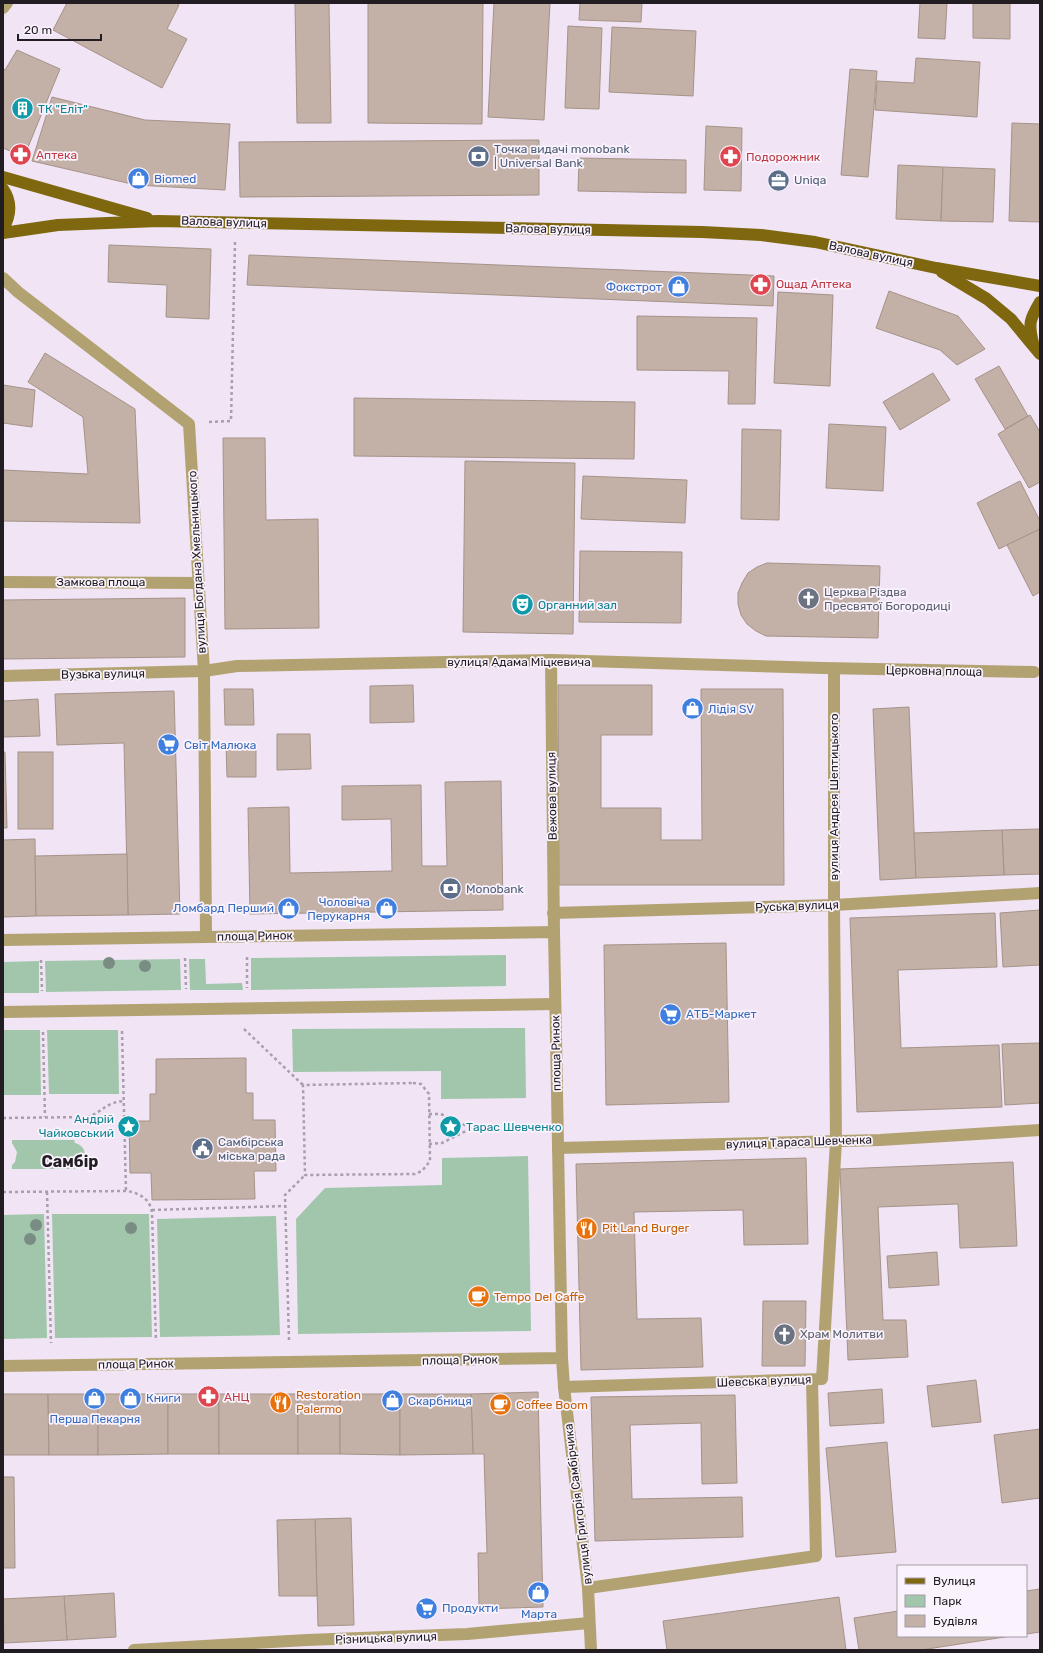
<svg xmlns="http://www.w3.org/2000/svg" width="1043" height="1653" font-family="Rubik,sans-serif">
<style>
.green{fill:#a1c6ab}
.building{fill:#c3b0a6;stroke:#a59389}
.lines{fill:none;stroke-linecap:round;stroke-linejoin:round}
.path{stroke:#a89fac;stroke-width:2.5;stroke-dasharray:3 3;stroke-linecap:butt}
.minor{stroke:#b2a272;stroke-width:12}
.major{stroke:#7e670f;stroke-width:12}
.tree{fill:#798d84}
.labels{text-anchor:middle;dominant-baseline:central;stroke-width:3.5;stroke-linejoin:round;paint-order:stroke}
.culture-label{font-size:12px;fill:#0d838f;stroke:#faf3fd;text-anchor:start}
.service-label{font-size:12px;fill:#4e5e75;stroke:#faf3fd;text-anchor:start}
.health-label{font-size:12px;fill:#be3a42;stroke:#faf3fd;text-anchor:start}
.shop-label{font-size:12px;fill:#366cbe;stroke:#faf3fd;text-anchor:start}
.street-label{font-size:12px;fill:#211d23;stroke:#faf3fd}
.worship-label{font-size:12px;fill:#5b616d;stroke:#faf3fd;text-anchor:start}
.food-label{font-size:12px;fill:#c56008;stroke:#faf3fd;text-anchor:start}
.district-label{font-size:16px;font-weight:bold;fill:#211d23;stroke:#faf3fd}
</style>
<rect width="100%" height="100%" fill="#f0e4f5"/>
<g class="green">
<path d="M506,955V986L251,990V958Z"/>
<path d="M180,959L181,990L46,992L45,961Z"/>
<path d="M189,959H205L206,984L242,983L243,990H190Z"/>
<path d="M39,961V993H3V962Z"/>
<path d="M525,1028L526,1098L441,1099V1071L293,1072L292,1029Z"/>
<path d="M3,1030H40L41,1095H3Z"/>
<path d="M47,1030H118L119,1094H49Z"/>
<path d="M12,1140H74L75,1143C88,1146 88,1162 75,1165V1169H12V1165L15,1162L17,1152L12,1143Z"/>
<path d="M528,1156L531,1331L298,1334L296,1219L325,1188L442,1185V1158Z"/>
<path d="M44,1214L47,1338L3,1339V1215Z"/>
<path d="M52,1214H149L152,1337L55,1338Z"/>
<path d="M276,1216L280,1335L160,1337L157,1219Z"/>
</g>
<g class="building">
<path d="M67,3H176L179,5L167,29L187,39L162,88L53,30Z"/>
<path d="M295,3H329L331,123H297Z"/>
<path d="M368,3H483L482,124L368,123Z"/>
<path d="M494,3H550L544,120L488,117Z"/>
<path d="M580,3H642L641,22L579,20Z"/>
<path d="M920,3H947L945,39L918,38Z"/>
<path d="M973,3H1010V39L973,38Z"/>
<path d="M568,26L602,28L599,109L565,108Z"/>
<path d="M612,27L696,31L693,96L609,92Z"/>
<path d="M17,50L60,69L24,157L3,148V69L5,70Z"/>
<path d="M916,58L980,62L977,117L875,110L877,81L914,83Z"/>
<path d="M850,69L877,71L868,177L841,175Z"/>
<path d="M52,97L145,120L230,124L225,190L136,185L32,161Z"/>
<path d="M1012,123L1040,124V222L1009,221Z"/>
<path d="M706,126L742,128L741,191L704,190Z"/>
<path d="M539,140V195L240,197L239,142Z"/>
<path d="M579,158L686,160V193L578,191Z"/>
<path d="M898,165L943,167L941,221L896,219Z"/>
<path d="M943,167L995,169L993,222L941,221Z"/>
<path d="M109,245L211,249L209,319L166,317L167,285L108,282Z"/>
<path d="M249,255L774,276L773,306L247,285Z"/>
<path d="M889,291L958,316L985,349L957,365L940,350L876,328Z"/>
<path d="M778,292L833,295L830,386L774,383Z"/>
<path d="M637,316L757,318L755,404H728L729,371L637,370Z"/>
<path d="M45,353L135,409L140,523L3,521V470L88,474L83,417L28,382Z"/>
<path d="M999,366L1028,416L1005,429L975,379Z"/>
<path d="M933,373L950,400L900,430L883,402Z"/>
<path d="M3,385L35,390L32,427L3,423Z"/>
<path d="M354,398L635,402L634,459L354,456Z"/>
<path d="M1030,415L1040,432V482L1029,488L998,434Z"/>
<path d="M829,424L886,427L883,491L826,488Z"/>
<path d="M742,429L781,430L779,520L741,519Z"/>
<path d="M223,438H265L266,520L318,519L319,628L225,629Z"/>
<path d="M465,461L575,463L573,634L463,632Z"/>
<path d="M583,476L687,480L685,523L581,519Z"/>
<path d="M1020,481L1040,521V529L999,549L977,503Z"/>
<path d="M1040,529V592L1033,596L1007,545Z"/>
<path d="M580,551L682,552L681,623L579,622Z"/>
<path d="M767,563L880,566L878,638L766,636L756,631L747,624L741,615L738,604V593L742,583L748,573L757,567Z"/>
<path d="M185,598V657L3,659V600Z"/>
<path d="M413,685L414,722L370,723V686Z"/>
<path d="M558,685H652V735H601V808H661V840H702L701,689H783L784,885H559Z"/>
<path d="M224,689H253L254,725H225Z"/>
<path d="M174,691L180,914L128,915L124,743L57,745L55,694Z"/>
<path d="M38,699L40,736L3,737V701Z"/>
<path d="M909,707L916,878L880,880L873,709Z"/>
<path d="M277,734H310L311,769L277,770Z"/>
<path d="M226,743H256V777H227Z"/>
<path d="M3,752H5L7,828H3Z"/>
<rect x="18" y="752" width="35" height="77"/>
<path d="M501,781L503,910L250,914L248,808L289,807L290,873L392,871L391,819L342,820V786L421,785L422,866H447L445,782Z"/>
<path d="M1040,829V874L1004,875L1002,830Z"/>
<path d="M1002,830L1004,875L916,878L914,833Z"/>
<path d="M35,839L36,916L3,917V840Z"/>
<path d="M127,854L128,915L36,916L35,856Z"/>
<path d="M1040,910V965L1003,967L1000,913Z"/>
<path d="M995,913L997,967L898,970L901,1048L999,1045L1002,1107L857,1112L850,918Z"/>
<path d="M726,943L729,1102L606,1105L604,945Z"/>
<path d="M1040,1043V1103L1005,1105L1002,1044Z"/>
<path d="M246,1058V1093H253V1120H275L276,1171H254L255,1199L152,1200L151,1173H130L129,1121H150V1094H156V1059Z"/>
<path d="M806,1158L808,1244L744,1245L743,1210L634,1212L637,1319L701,1318L703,1367L581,1370L576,1164Z"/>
<path d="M1013,1162L1017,1246L960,1248L958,1204L878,1207L883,1320H906L908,1357L848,1360L840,1169Z"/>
<path d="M937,1252L939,1285L889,1288L887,1256Z"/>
<path d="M763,1301H806L805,1366H762Z"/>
<path d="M976,1380L981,1422L932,1427L927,1386Z"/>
<path d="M882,1389L884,1423L830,1426L828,1393Z"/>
<path d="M538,1392L543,1607L479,1609L478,1553H487L484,1454H473L471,1394Z"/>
<path d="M3,1394H48L49,1455H3Z"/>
<path d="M48,1394H98V1455H49Z"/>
<path d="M98,1394H168V1454L98,1455Z"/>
<rect x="168" y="1394" width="51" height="60"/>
<rect x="219" y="1394" width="79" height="60"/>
<rect x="298" y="1394" width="42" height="60"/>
<path d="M340,1394H400V1455L340,1454Z"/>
<path d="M400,1394H471L473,1454L400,1455Z"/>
<path d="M735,1395L737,1483L702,1484L701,1423L630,1425L632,1499L742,1497L743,1537L595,1541L591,1397Z"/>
<path d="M1040,1429V1498L1002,1503L994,1435Z"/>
<path d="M887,1442L896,1552L836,1557L826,1448Z"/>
<path d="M3,1477H14L15,1568H3Z"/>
<path d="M351,1518L354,1625L318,1626L315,1519Z"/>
<path d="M315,1519L317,1596H279L277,1520Z"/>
<path d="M1040,1589V1632L1026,1634V1591Z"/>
<path d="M114,1593L116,1637L67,1640L64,1596Z"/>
<path d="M64,1596L67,1640L4,1643L3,1599Z"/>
<path d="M839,1597L846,1650H667L663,1621Z"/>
<path d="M898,1611V1636H1011L921,1650H859L854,1618Z"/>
</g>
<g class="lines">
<g class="path">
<path d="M209,422L231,421L235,242"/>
<path d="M247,957V988"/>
<path d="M185,958L186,989"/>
<path d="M41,960L42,991"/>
<path d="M244,1029L303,1085"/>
<path d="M122,1031L126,1191"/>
<path d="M43,1032L45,1117"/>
<path d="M413,1083L421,1084L429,1094L430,1161L422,1171L415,1174L305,1175L303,1085Z"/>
<path d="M429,1114H441L471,1128"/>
<path d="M3,1118L86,1117C101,1114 105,1102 124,1101"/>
<path d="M429,1144L442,1143L472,1128L535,1127"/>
<path d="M3,1192L127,1191C140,1193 151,1200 152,1213L156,1341"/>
<path d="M47,1192L51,1343"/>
<path d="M152,1210L285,1206"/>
<path d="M289,1340L285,1195L305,1175"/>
</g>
<g class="minor">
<path d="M3,8L7,3"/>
<path d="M3,278L18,292L189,424L204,671L206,937"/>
<path d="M3,582L199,583"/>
<path d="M551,660L554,932"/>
<path d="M3,676L204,671L237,666L551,660L823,668L1034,672"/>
<path d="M553,913L834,905L1040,893"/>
<path d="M3,940L554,932L562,1358L3,1366"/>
<path d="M3,1012L555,1004"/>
<path d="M558,1148L880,1140L1040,1130"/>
<path d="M562,1358L564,1387L588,1588L591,1650"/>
<path d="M564,1387L822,1379L836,1141L834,905V669"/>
<path d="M588,1588L816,1556L812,1381"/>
<path d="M134,1650L307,1640L467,1634L589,1623"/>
</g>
<g class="major">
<path d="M3,177L147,218"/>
<path d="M3,189C12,202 11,215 3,229"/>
<path d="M3,233L58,225L158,221L702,232L761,235L815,242L936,268L1040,286"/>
<path d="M942,272L987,299L1011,319L1040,354"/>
<path d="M1033,343C1028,323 1030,319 1040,302"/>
</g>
</g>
<g class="tree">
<circle cx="109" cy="963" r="6"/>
<circle cx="145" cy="966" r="6"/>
<circle cx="36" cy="1225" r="6"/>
<circle cx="131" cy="1228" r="6"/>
<circle cx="30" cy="1239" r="6"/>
</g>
<defs>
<symbol id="building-disc" viewBox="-11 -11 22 22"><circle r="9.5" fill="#0f9aa8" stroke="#faf3fd"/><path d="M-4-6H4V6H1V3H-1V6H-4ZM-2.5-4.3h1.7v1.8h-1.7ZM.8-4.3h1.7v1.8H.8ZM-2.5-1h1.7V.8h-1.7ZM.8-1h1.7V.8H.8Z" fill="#fff"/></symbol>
<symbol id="pharmacy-disc" viewBox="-11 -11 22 22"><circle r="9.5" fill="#e0444e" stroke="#faf3fd"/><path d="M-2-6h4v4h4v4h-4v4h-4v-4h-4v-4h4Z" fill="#fff"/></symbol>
<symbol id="bank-disc" viewBox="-11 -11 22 22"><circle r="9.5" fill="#5c6f8a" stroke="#faf3fd"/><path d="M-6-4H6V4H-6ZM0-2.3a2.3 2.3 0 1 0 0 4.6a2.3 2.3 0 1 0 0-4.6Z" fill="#fff"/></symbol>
<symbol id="shop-disc" viewBox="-11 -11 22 22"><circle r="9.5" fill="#3f7fe0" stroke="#faf3fd"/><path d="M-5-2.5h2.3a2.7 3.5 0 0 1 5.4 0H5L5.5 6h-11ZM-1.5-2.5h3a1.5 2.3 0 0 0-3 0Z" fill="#fff"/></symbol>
<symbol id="office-disc" viewBox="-11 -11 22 22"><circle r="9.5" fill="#5c6f8a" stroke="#faf3fd"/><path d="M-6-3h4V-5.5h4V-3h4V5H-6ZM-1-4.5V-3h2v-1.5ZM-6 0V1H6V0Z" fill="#fff"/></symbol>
<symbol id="church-disc" viewBox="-11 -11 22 22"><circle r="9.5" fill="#6b7280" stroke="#faf3fd"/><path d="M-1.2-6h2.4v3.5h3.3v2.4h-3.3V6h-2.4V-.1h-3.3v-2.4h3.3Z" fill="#fff"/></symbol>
<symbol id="theatre-disc" viewBox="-11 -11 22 22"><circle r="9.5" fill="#0f9aa8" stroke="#faf3fd"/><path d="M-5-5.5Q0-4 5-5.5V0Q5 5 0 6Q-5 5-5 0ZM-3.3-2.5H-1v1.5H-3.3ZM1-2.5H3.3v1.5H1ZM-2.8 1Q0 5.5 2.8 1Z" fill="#fff"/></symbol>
<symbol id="supermarket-disc" viewBox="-11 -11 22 22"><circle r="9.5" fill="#3f7fe0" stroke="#faf3fd"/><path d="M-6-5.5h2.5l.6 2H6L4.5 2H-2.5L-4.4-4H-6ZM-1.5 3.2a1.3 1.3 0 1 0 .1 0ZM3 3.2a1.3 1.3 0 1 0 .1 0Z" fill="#fff"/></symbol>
<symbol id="sight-disc" viewBox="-11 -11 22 22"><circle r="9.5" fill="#0f9aa8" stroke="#faf3fd"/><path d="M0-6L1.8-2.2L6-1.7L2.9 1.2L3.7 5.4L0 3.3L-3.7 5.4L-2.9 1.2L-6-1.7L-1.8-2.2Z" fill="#fff"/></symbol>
<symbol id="civic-disc" viewBox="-11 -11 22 22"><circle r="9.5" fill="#5c6f8a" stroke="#faf3fd"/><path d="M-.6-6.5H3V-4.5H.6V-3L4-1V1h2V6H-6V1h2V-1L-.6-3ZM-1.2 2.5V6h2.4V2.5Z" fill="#fff"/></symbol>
<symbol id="restaurant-disc" viewBox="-11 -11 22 22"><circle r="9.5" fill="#e8710a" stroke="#faf3fd"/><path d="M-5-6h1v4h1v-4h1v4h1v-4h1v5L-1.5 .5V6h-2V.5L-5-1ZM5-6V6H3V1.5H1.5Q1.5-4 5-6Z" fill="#fff"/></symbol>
<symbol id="cafe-disc" viewBox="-11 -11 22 22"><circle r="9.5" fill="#e8710a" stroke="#faf3fd"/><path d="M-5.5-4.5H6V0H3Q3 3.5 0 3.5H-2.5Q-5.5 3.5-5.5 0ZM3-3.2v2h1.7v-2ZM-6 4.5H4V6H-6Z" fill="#fff"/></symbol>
</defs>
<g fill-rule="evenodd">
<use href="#building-disc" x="10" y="96" width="25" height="25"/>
<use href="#pharmacy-disc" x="8" y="142" width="25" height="25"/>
<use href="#bank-disc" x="466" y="144" width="25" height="25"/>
<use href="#pharmacy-disc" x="718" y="144" width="25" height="25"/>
<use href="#shop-disc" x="126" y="166" width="25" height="25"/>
<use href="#office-disc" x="766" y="168" width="25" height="25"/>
<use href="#pharmacy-disc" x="748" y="272" width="25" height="25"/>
<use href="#shop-disc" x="666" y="274" width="25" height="25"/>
<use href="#church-disc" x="796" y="586" width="25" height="25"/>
<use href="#theatre-disc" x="510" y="592" width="25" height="25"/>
<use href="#shop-disc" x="680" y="696" width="25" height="25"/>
<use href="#supermarket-disc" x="156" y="732" width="25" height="25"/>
<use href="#bank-disc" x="438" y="876" width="25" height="25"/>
<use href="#shop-disc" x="276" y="896" width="25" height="25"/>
<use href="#shop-disc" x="374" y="896" width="25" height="25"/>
<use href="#supermarket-disc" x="658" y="1002" width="25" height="25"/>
<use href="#sight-disc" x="116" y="1114" width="25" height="25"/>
<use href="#sight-disc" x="438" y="1114" width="25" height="25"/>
<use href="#civic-disc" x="190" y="1136" width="25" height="25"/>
<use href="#restaurant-disc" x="574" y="1216" width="25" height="25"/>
<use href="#cafe-disc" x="466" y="1284" width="25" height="25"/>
<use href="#church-disc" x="772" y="1322" width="25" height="25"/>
<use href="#pharmacy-disc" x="196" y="1384" width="25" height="25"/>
<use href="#shop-disc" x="82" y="1386" width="25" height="25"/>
<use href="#shop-disc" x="118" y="1386" width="25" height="25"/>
<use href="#shop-disc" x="380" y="1388" width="25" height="25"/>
<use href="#restaurant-disc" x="268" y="1390" width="25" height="25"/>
<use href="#cafe-disc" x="488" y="1392" width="25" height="25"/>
<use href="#shop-disc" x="526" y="1580" width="25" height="25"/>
<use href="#supermarket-disc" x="414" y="1596" width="25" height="25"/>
</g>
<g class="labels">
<g class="culture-label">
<text x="38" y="109">ТК "Еліт"</text>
<text x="538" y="605">Органний зал</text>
<text x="114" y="1119" text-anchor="end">Андрій<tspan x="114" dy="14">Чайковський</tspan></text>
<text x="466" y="1127">Тарас Шевченко</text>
</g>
<g class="service-label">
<text x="494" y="149">Точка видачі monobank<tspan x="494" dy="14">| Universal Bank</tspan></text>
<text x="794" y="180">Uniqa</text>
<text x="466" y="889">Monobank</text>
<text x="218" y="1142">Самбірська<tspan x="218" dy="14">міська рада</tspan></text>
</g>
<g class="health-label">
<text x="36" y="155">Аптека</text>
<text x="746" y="157">Подорожник</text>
<text x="776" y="284">Ощад Аптека</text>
<text x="224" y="1397">АНЦ</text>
</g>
<g class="shop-label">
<text x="154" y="179">Biomed</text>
<text x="662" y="287" text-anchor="end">Фокстрот</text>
<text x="708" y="709">Лідія SV</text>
<text x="184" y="745">Світ Малюка</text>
<text x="370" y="902" text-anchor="end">Чоловіча<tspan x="370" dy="14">Перукарня</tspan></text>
<text x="274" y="908" text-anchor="end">Ломбард Перший</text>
<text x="686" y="1014">АТБ-Маркет</text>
<text x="146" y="1398">Книги</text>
<text x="408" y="1401">Скарбниця</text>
<text x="95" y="1419" text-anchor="middle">Перша Пекарня</text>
<text x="442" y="1608">Продукти</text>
<text x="539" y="1614" text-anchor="middle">Марта</text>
</g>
<g class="street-label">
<text transform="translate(224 222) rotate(2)">Валова вулиця</text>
<text transform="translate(548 229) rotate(1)">Валова вулиця</text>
<text transform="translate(871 254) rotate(12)">Валова вулиця</text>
<text transform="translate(197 562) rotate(-93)">вулиця Богдана Хмельницького</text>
<text x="101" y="582">Замкова площа</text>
<text x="519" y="662">вулиця Адама Міцкевича</text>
<text transform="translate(934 671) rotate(1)">Церковна площа</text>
<text transform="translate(103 674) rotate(-1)">Вузька вулиця</text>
<text transform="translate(552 796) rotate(-91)">Вежова вулиця</text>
<text transform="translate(834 797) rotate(-90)">вулиця Андрея Шептицького</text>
<text transform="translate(797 906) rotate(-2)">Руська вулиця</text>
<text transform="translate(255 936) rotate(-1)">площа Ринок</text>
<text transform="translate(556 1053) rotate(-91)">площа Ринок</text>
<text transform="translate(799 1142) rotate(-2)">вулиця Тараса Шевченка</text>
<text transform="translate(460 1360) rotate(-1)">площа Ринок</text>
<text transform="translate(136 1364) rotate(-1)">площа Ринок</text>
<text transform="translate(764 1381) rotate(-2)">Шевська вулиця</text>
<text transform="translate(578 1504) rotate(-97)">вулиця Григорія Самбірчика</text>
<text transform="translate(386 1638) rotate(-2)">Різницька вулиця</text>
</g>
<g class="worship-label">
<text x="824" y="592">Церква Різдва<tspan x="824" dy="14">Пресвятої Богородиці</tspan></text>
<text x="800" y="1334">Храм Молитви</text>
</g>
<g class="food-label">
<text x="602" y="1228">Pit Land Burger</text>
<text x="494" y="1297">Tempo Del Caffe</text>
<text x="296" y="1395">Restoration<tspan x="296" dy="14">Palermo</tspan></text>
<text x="516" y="1405">Coffee Boom</text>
</g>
<g class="district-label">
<text x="70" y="1161">Самбір</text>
</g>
</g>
<rect width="1043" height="1653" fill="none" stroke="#211d23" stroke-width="8"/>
<rect x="897" y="1565" width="130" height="72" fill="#faf3fd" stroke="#a39da6"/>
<rect x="905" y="1578" width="20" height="6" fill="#7e670f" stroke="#a39da6"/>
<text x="933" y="1585" font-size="12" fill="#211d23">Вулиця</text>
<rect x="905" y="1595" width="20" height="12" fill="#a1c6ab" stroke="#a39da6"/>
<text x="933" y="1605" font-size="12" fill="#211d23">Парк</text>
<rect x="905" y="1615" width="20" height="12" fill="#c3b0a6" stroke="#a39da6"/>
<text x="933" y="1625" font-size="12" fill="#211d23">Будівля</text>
<path d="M18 34v6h83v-6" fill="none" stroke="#211d23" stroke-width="2"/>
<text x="24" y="34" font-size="12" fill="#211d23" stroke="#faf3fd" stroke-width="3" paint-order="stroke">20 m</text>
</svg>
